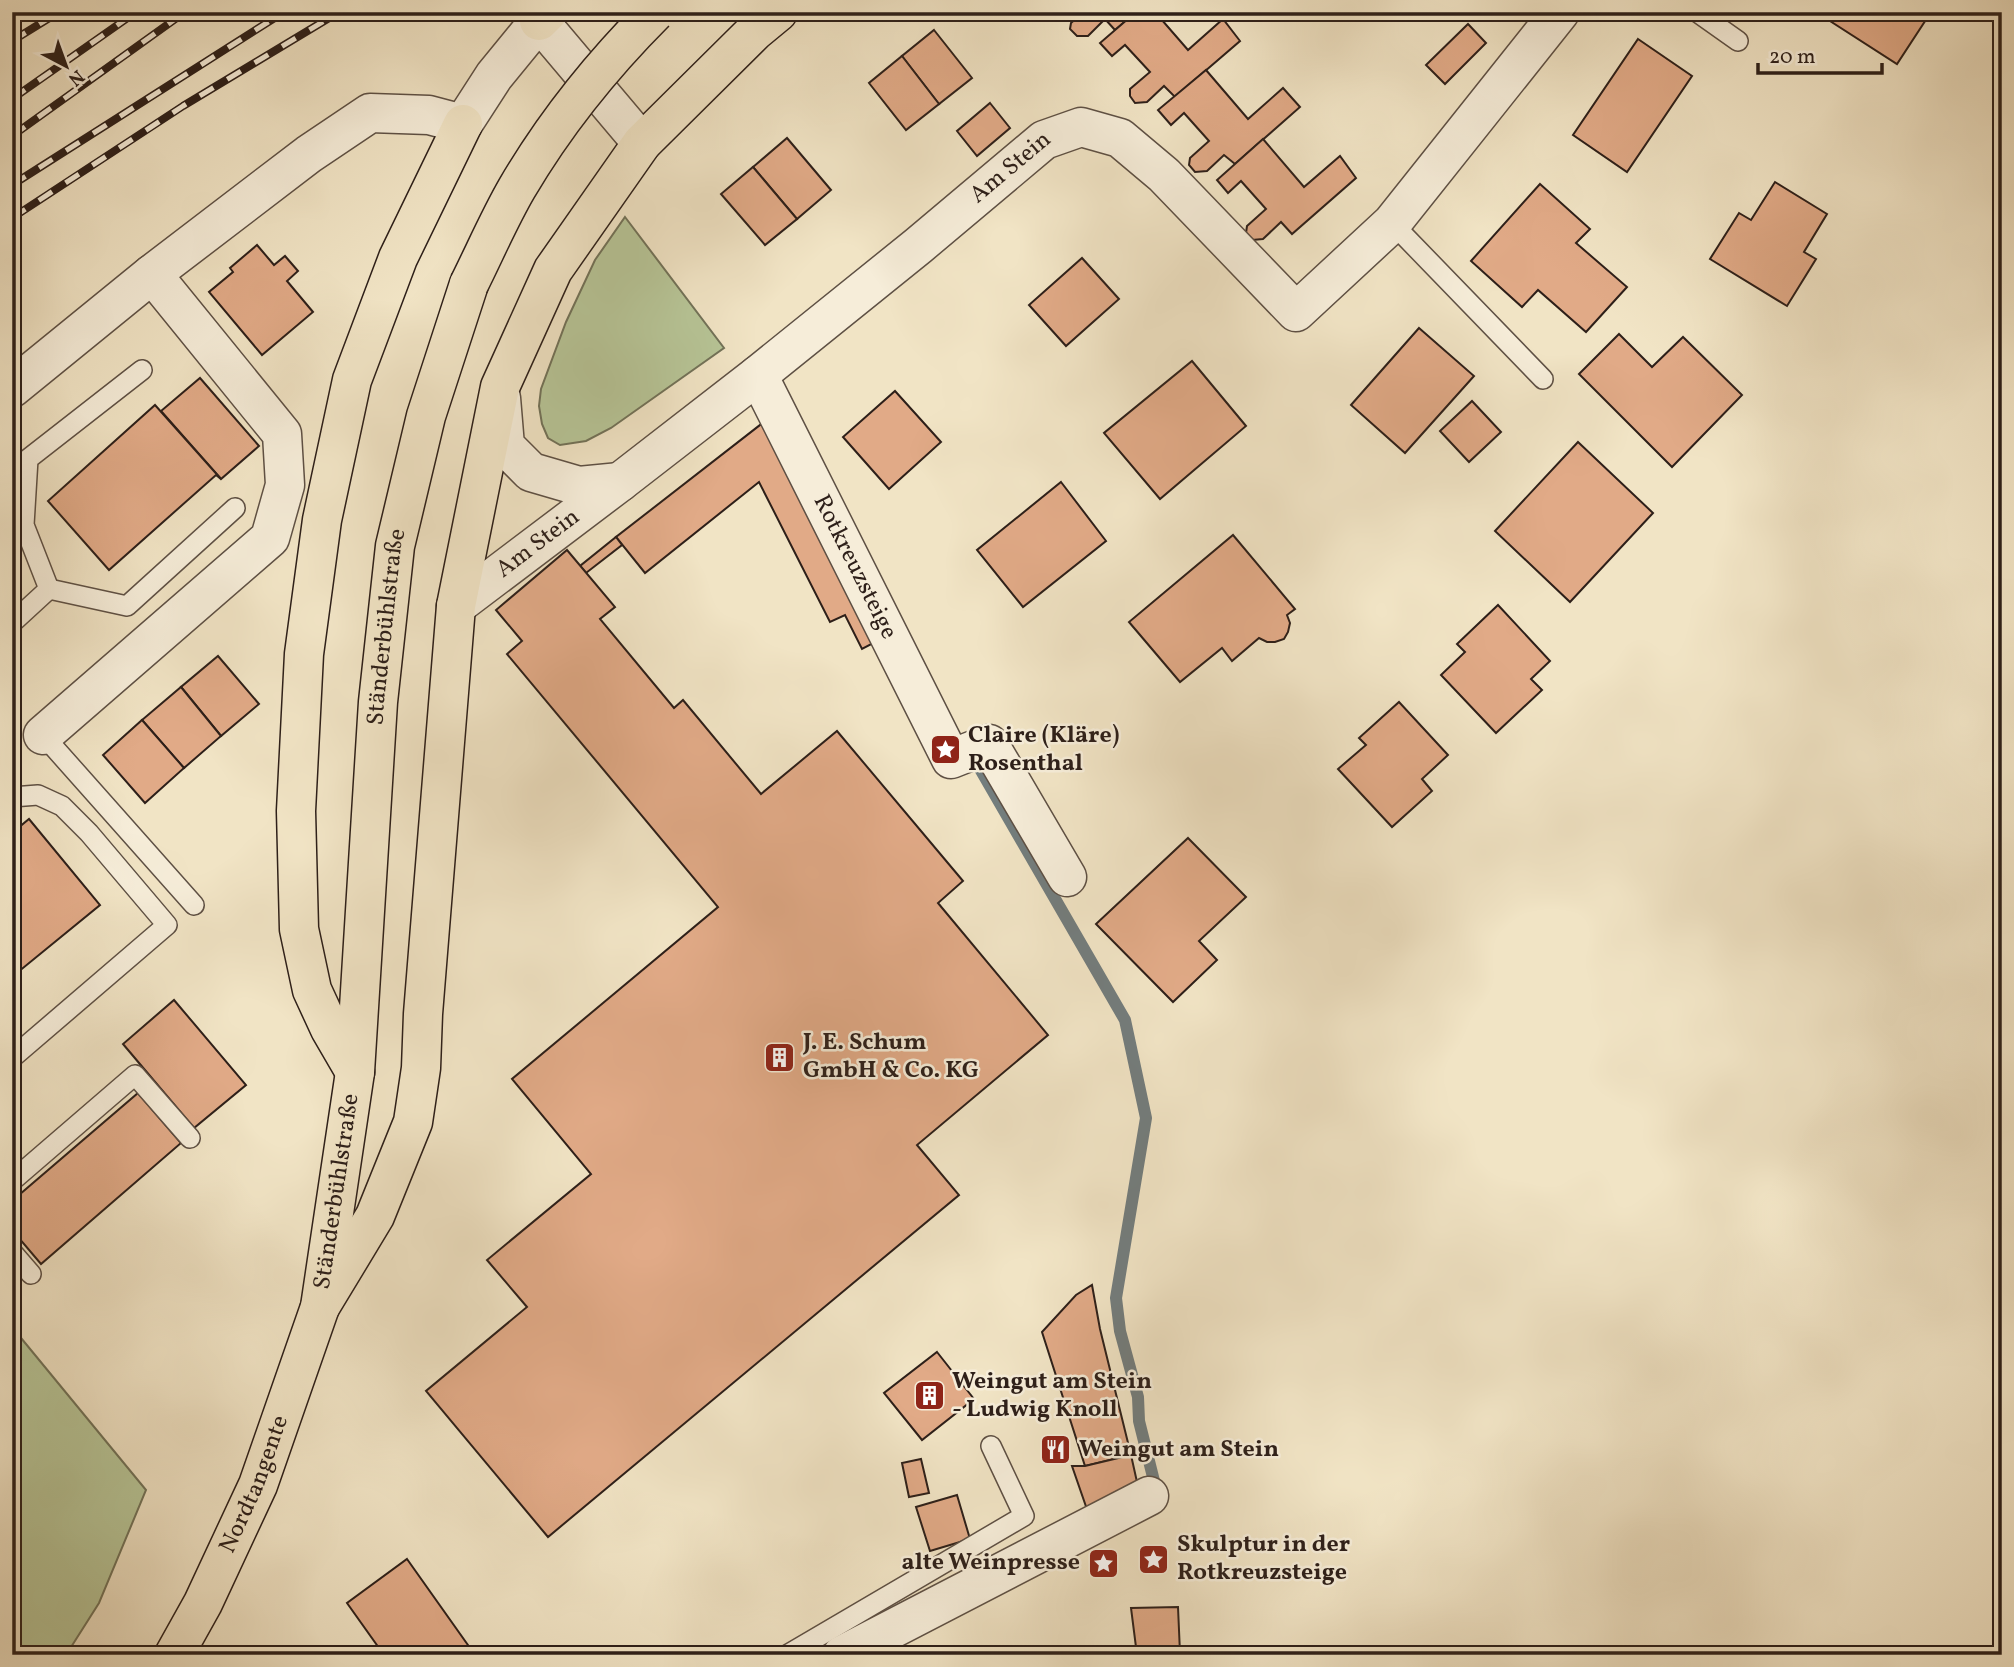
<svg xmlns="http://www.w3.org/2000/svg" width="2014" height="1667" font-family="Vollkorn,serif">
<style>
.green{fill:#b7c597;stroke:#727258;stroke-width:2}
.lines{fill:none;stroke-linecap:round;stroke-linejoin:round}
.stream{stroke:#737d7d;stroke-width:12}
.building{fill:#e1aa87;stroke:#2d1f19;stroke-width:2}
.lane-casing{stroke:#5e5044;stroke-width:22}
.street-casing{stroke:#5e5044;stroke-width:41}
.highway-casing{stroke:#2d1f19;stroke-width:41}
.lane{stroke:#f6edd9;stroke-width:19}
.street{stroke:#f6edd9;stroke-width:38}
.highway{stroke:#f1e4c5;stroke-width:38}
.rail-casing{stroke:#2d1f19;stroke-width:8}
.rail{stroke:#f6edd9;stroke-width:5;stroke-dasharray:16;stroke-linecap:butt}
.highway-bridge-casing{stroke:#2d1f19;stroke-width:41;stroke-linecap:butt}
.highway-bridge{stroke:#f1e4c5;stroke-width:38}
.labels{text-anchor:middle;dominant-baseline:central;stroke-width:5;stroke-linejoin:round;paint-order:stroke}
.street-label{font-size:24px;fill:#2d1f19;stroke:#f6edd9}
.poi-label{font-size:24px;font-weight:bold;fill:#2d1f19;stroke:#f6edd9;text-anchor:start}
</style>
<rect width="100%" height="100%" fill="#f1e4c5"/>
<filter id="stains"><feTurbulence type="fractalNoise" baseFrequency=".00286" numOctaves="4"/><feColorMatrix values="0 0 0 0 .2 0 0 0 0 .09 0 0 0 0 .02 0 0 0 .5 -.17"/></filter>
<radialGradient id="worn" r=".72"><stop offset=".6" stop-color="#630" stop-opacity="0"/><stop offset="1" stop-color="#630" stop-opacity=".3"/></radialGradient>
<g class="green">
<path d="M625,217L724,348L611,428L586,441L560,445L548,438L542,424L539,406L541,389L566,322L595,260Z"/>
<path d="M12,1327L146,1490L99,1603L66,1655H12Z"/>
</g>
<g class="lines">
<path class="stream" d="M972,755L1125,1020L1146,1118L1116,1298L1120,1331L1138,1397L1139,1421L1155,1485"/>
</g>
<g class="building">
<path d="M1083,12H1136L1115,30L1105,19L1088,36H1077L1070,29L1071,23Z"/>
<path d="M1136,12H1155L1188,50L1223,19L1240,41L1175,97L1164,86L1147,102L1135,103L1130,96V89L1150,72L1125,45L1112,56L1100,43Z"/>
<path d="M1836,12H1931L1897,64L1830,21Z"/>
<path d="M1468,24L1486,43L1445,84L1426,65Z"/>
<path d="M934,30L972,78L939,104L902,56Z"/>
<path d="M1638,39L1692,76L1627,172L1573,135Z"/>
<path d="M902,56L939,104L906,130L869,83Z"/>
<path d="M1206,70L1248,119L1283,88L1300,107L1235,164L1224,155L1207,171L1195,172L1189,165L1190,158L1209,141L1184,113L1171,125L1158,110Z"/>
<path d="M990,103L1010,128L977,156L957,131Z"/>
<path d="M787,138L831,190L797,219L753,167Z"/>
<path d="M1263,139L1304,187L1340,156L1356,178L1292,234L1281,222L1263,239L1252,240L1246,233L1247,226L1266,209L1241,181L1228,193L1217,180Z"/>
<path d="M753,167L797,219L765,245L721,194Z"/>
<path d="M1775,182L1827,214L1804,252L1816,259L1787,306L1710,259L1739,213L1751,220Z"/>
<path d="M1540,184L1590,229L1576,243L1627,287L1586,332L1538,290L1522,307L1471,261Z"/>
<path d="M257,245L274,265L285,256L298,271L287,281L313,312L262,355L209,292L233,272L230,268Z"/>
<path d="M1082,258L1119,299L1066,346L1029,305Z"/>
<path d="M1419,328L1474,376L1405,453L1351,405Z"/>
<path d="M1619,334L1652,367L1683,337L1742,395L1672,467L1579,374Z"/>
<path d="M1192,361L1246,426L1160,499L1104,433Z"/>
<path d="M200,378L259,446L221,479L161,411Z"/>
<path d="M895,391L941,442L889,489L843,437Z"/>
<path d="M1472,401L1501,432L1469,462L1440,431Z"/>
<path d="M155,405L221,479L216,475L109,570L48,501Z"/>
<path d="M769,418L881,639L862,649L845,615L830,622L759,482L645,573L616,537Z"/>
<path d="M1578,442L1653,513L1570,602L1495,531Z"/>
<path d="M1061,482L1106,541L1023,607L977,550Z"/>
<path d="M1233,535L1295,609L1287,615L1290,623L1288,632L1284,639L1275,642H1267L1259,638L1232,661L1222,648L1180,682L1129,622Z"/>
<path d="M616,537L622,545L586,573L580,566Z"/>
<path d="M567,550L615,607L600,619L674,708L683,700L761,794L837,731L963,881L938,903L1048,1035L917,1145L959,1195L548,1537L426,1391L527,1307L487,1260L591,1174L512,1079L718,907L507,654L522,641L496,610Z"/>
<path d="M1498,605L1550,661L1531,679L1542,690L1496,733L1441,675L1465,652L1457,644Z"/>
<path d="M218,656L259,704L221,736L181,687Z"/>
<path d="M181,687L221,736L184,768L142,720Z"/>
<path d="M1399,702L1448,755L1422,779L1432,791L1392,827L1338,769L1366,745L1359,738Z"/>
<path d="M142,720L184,768L145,803L103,755Z"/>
<path d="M29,819L100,905L12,977V833Z"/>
<path d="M1188,838L1246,897L1199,941L1217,960L1173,1002L1096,924Z"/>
<path d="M174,1000L246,1085L194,1128L123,1044Z"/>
<path d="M138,1093L181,1143L41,1264L12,1230V1201Z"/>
<path d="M1092,1285L1100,1329L1131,1455L1085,1466L1042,1332L1076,1295Z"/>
<path d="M937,1352L974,1399L922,1440L884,1393Z"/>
<path d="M1131,1455L1139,1491L1090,1518L1072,1466H1085Z"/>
<path d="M921,1459L929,1493L909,1497L902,1463Z"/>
<path d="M957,1495L970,1539L930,1551L916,1507Z"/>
<path d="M407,1559L475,1655H384L347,1603Z"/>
<path d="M1178,1607L1180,1653L1137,1655L1131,1608Z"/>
</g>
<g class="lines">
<defs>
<g id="lane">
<path d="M1697,12L1738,41"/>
<path d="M1392,223L1543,379"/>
<path d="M49,589L127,606L235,508"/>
<path d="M12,623L49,589L24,525L28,459L142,370"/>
<path d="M43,735L194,905"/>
<path d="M12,797L38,795L62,806L89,833L167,925L12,1058"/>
<path d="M12,1181L135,1075L190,1138"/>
<path d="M12,1252L31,1274"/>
<path d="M787,1655L1024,1516L991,1446"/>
</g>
<g id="street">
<path d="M534,12L539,21L642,143"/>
<path id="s1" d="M758,375L951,759L989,744L1067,877"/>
<path d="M12,388L152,274L309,154L370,113L429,115L463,124L494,76L539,21"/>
<path d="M501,398L505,446L531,472L579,486L620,482"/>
<path id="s2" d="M456,606L620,482L758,375L918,246L1044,140L1081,127L1120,138L1164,175L1296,312L1392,223L1560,12"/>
<path d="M43,735L270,538L285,485L282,434L152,274"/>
<path d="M842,1655L1149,1496"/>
</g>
<g id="highway">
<path d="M539,21L548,12"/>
<path d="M355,1072L330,1029L312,990L299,929L296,811L304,654L322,520L352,380L398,258L463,124"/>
<path d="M320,1307L375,1216L413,1122L421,1068L423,1014L456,606L500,387L553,270L642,143L755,31L778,12"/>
<path id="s3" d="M174,1655L203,1603L258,1485L320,1307L355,1072L378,702L395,546L426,416L469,284"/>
</g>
</defs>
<use href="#lane" class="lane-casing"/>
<use href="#street" class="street-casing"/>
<use href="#highway" class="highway-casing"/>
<use href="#lane" class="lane"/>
<use href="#street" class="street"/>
<use href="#highway" class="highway"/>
<defs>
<g id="rail">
<path d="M12,41L59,12"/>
<path d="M12,99L136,12"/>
<path d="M12,136L185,12"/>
<path d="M12,185L284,12"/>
<path d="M12,218L183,106L339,12"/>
</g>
</defs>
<use href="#rail" class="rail-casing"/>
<use href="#rail" class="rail"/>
<defs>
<path id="highway-bridge" d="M469,284C485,252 499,219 517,188C554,125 603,64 655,12"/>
</defs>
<use href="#highway-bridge" class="highway-bridge-casing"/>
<use href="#highway-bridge" class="highway-bridge"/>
</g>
<defs>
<symbol id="sight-square" viewBox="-11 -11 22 22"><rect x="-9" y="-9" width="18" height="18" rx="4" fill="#8f2418" stroke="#f6edd9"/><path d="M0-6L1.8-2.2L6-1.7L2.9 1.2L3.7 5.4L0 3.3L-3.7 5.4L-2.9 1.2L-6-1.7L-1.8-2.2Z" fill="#fff"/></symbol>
<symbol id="building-square" viewBox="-11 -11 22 22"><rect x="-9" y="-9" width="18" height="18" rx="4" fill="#8f2418" stroke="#f6edd9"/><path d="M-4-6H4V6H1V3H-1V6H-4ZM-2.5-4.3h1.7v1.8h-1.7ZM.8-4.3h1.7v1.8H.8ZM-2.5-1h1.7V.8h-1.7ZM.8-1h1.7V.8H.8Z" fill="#fff"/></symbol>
<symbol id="restaurant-square" viewBox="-11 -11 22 22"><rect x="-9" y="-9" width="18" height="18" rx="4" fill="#8f2418" stroke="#f6edd9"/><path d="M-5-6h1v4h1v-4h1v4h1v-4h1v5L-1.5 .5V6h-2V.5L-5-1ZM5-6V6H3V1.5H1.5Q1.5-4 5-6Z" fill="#fff"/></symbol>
</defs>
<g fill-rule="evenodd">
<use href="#sight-square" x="928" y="732" width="35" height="35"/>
<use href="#building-square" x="762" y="1040" width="35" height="35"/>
<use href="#building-square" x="912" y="1378" width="35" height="35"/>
<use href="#restaurant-square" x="1038" y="1432" width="35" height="35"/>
<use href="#sight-square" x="1136" y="1542" width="35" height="35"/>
<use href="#sight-square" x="1086" y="1546" width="35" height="35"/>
</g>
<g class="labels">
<g class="street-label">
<text stroke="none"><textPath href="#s2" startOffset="707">Am Stein</textPath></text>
<text stroke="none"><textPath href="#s2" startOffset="103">Am Stein</textPath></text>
<text stroke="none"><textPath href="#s1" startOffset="215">Rotkreuzsteige</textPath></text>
<text stroke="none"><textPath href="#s3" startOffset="1062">Ständerbühlstraße</textPath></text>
<text stroke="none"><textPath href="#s3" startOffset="495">Ständerbühlstraße</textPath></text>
<text stroke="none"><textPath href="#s3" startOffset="189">Nordtangente</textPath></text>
</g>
<g class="poi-label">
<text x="968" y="736">Claire (Kläre)<tspan x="968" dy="28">Rosenthal</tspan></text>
<text x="803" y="1043">J. E. Schum<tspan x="803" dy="28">GmbH &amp; Co. KG</tspan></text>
<text x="952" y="1382">Weingut am Stein<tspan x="952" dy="28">- Ludwig Knoll</tspan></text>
<text x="1079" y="1450">Weingut am Stein</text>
<text x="1177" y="1545">Skulptur in der<tspan x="1177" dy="28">Rotkreuzsteige</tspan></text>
<text x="1080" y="1563" text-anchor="end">alte Weinpresse</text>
</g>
</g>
<rect width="2014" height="1667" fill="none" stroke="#f1e4c5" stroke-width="42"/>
<rect x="14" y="14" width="1986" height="1639" fill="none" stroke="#2d1f19" stroke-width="3.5"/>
<rect x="21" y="21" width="1972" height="1625" fill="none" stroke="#2d1f19" stroke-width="2"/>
<g transform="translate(66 66) rotate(139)" stroke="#f6edd9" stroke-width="5" paint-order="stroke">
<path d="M0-5L12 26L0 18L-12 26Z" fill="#2d1f19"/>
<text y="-10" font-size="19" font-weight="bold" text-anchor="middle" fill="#2d1f19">N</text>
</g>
<path d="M1758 63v10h124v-10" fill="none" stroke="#2d1f19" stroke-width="3.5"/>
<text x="1769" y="63" font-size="21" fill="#2d1f19" stroke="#f6edd9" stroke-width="5" paint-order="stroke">20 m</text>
<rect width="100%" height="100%" filter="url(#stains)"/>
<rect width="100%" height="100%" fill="url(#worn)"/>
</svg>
